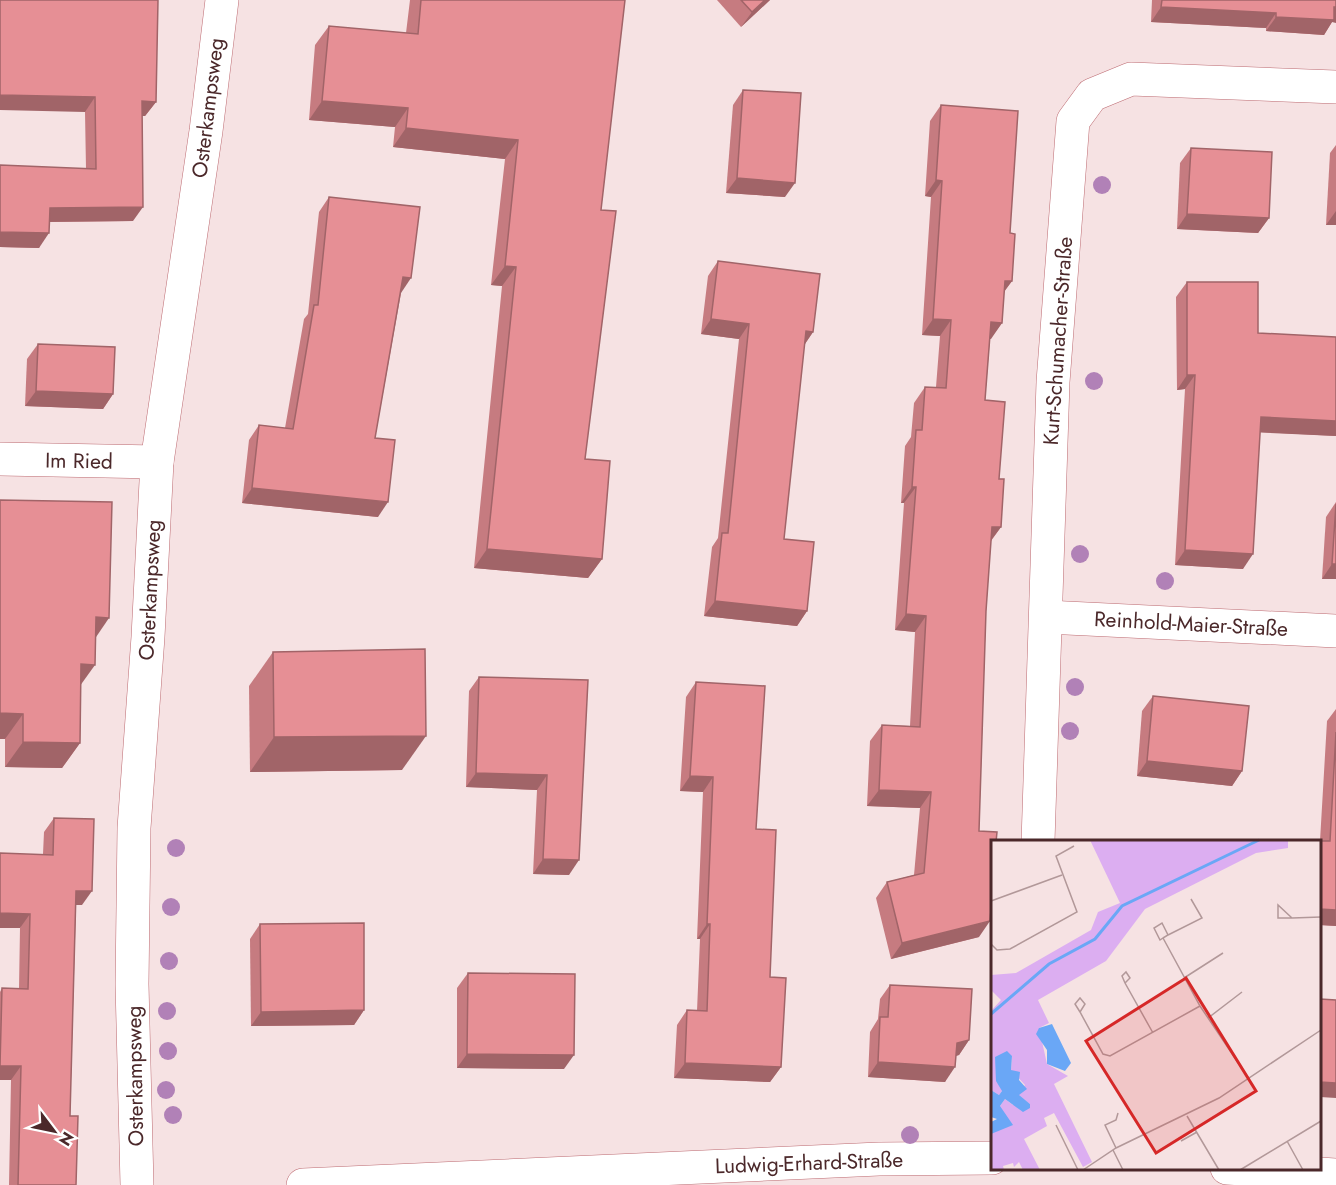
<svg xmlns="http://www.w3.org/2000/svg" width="1336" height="1185" font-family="Jost,sans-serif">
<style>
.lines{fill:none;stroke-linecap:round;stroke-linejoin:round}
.street-casing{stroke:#bd6a71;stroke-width:34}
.street{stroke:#fff;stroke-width:33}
.tree{fill:#b181b7}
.wall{fill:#c67b80}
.shaded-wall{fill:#a16468}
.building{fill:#e68f95;stroke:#a16468;stroke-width:1.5}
.labels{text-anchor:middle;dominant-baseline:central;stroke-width:6;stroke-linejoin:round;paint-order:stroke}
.street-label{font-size:21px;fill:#4b282a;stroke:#fff}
.inset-river{fill:none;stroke:#6aa7f6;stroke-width:3}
.inset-road{fill:none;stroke:#b29899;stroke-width:1.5}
.view{fill:#d62828;fill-opacity:0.15;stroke:#d62828;stroke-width:3}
.inset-edge{fill:none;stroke:#4b282a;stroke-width:3}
</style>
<rect width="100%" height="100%" fill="#f6e2e3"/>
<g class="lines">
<defs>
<g id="street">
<path d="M0,459L157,462"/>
<path d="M1046,617L1336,631"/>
<path d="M1038,842L1053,382L1073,121L1092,95L1131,79L1336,87"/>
<path d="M1227,1168L1336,1175"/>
<path d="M137,1185L132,984L134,828L148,637L157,462L206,131L222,0"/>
<path d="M303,1185L879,1159L992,1158"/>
</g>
</defs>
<use href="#street" class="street-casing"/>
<use href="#street" class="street"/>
</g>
<g class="tree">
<circle cx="1102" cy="185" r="9"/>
<circle cx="1094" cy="381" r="9"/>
<circle cx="1080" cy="554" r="9"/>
<circle cx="1165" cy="581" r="9"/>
<circle cx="1075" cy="687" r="9"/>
<circle cx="1070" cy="731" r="9"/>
<circle cx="176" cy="848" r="9"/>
<circle cx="171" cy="907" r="9"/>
<circle cx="169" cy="961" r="9"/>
<circle cx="167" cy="1011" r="9"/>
<circle cx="168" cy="1051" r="9"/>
<circle cx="166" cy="1090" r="9"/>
<circle cx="173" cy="1115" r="9"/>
<circle cx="910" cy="1135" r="9"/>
</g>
<g class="wall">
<path d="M0,0L156,102L145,116H142L133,221L49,222L39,248L0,247L86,169L85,112Z"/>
<path d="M410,0H625L601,210L585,459L602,559L588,578L474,568L502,286L491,285L505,159L393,147L395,127L309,120L315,45L329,26L406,33Z"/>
<path d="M717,0H770L741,27Z"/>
<path d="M1152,0H1336L1332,22L1324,35L1266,31V28L1151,22Z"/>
<path d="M743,90L785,197L726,193L733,105Z"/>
<path d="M941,105L1010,233L1012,281L1004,292L1002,323L990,339L985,400L999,479L1001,527L991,541L986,611L979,831V937L891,959L876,898L887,882L914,875L920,808L867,806L870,741L882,725L910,726L915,632L895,630L904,503H901L905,446L911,437L914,403L925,387H936L940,336L922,335L931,197L925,196L930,121Z"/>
<path d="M1336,145V225H1326L1330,153Z"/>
<path d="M1191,148L1269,218L1258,233L1177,229L1180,163Z"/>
<path d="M329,197L401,293L375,438L378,517L242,503L249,440L259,425L285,428L304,319L308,314L319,212Z"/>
<path d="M718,261L813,332L804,345L784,539L807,611L797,626L704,616L712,547L718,538L739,339L701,334L708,276Z"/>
<path d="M1187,282L1258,333L1336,436L1260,432L1243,569L1175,565L1185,389L1177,390L1176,297Z"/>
<path d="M38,344L113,394L103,409L25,406L27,359Z"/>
<path d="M0,500L96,637L81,684L80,743L62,768L5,767V739H0Z"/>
<path d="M1336,502V579H1322L1326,517Z"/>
<path d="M273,652L402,770L250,772L249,686Z"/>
<path d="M479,677L588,680L569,875L533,874L537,790L466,787L469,691Z"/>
<path d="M696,682L756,829L770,977L781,1067L770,1082L674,1078L677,1025L687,1010L697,1011L700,939H697L703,792L680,791L686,697Z"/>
<path d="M1153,696L1242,771L1232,786L1137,776L1142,711Z"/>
<path d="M1336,709V926L1320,925V842H1189L1191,840L1320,841L1327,721Z"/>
<path d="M54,818L82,905H76L70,1116L76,1185H9L11,1080H0V992L2,988L19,989L20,928L43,854L44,832Z"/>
<path d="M260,924L364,1010L354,1025L251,1026L250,939Z"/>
<path d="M468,973L564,1069L457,1068V988Z"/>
<path d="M890,985L969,1040L959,1055L956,1056L945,1082L868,1077L870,1032L878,1019L880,999Z"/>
</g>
<g class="shaded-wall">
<path d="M765,0H770L741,27L752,12Z"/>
<path d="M1161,7L1276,13L1266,28L1151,22Z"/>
<path d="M1336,7V23L1332,22L1324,35L1266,31L1276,17Z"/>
<path d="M0,95L95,97L85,112L0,110Z"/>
<path d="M142,101L156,102L145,116H131Z"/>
<path d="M322,101L408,108L395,127L309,120Z"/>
<path d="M406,128L518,140L505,159L393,147Z"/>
<path d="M737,178L795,183L785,197L726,193Z"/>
<path d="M936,180L942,181L931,197L925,196Z"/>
<path d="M143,207L133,221L40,222L50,208Z"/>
<path d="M1336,211V225H1326Z"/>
<path d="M1187,214L1269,218L1258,233L1177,229Z"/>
<path d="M0,232L49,233L39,248L0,247Z"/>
<path d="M505,266L516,267L502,286L491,285Z"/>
<path d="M403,277L411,278L401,293L393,292Z"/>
<path d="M1005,281H1012L1000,297Z"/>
<path d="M711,319L749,324L739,339L701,334Z"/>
<path d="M933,319L951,320L940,336L922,335Z"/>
<path d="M991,322L1002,323L991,339L980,338Z"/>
<path d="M806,331L813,332L803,347Z"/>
<path d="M1187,375H1195L1185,389L1177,390Z"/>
<path d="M36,391L113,394L103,409L25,406Z"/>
<path d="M1261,417L1336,421V436L1251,432Z"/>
<path d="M912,487H916L904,503H901Z"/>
<path d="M252,488L388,502L378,517L242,503Z"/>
<path d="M992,527H1001L989,543Z"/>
<path d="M487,549L602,559L588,578L474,568Z"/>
<path d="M1185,550L1253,554L1243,569L1175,565Z"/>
<path d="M1332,564H1336V579H1322Z"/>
<path d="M715,601L807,611L797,626L704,616Z"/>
<path d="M906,614L926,616L915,632L895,630Z"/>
<path d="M96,617L109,618L92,643Z"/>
<path d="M81,664L95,665L77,690Z"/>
<path d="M0,713L23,714L5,739H0Z"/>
<path d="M426,736L402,770L250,772L274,737Z"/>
<path d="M23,742L80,743L62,768L5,767Z"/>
<path d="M1147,761L1242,771L1232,786L1137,776Z"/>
<path d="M476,773L547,775L537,790L466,787Z"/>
<path d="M690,776L713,777L703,792L680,791Z"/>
<path d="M879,790L931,792L920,808L867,806Z"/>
<path d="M543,859L579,860L569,875L533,874Z"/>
<path d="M76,891H92L82,905H66Z"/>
<path d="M1320,909L1336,910V926L1320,925Z"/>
<path d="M0,913L30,914L20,928H0Z"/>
<path d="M990,921L979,937L891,959L902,943Z"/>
<path d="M707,924H710L700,939H697Z"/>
<path d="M364,1010L354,1025L251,1026L261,1012Z"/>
<path d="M969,1040L959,1055L947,1058L957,1043Z"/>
<path d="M467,1054L574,1055L564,1069L457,1068Z"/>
<path d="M878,1062L955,1067L945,1082L868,1077Z"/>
<path d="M685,1063L781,1067L770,1082L674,1078Z"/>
<path d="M0,1066H21L11,1080H0Z"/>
<path d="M1320,1082L1336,1083V1098L1320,1097Z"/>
</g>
<g class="building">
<path d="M0,0H158L156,102L142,101L143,207L50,208L49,233L0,232V165L96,169L95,97L0,95Z"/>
<path d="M421,0H625L601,210L616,211L585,459L610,461L602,559L487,549L516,267L505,266L518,140L406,128L408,108L322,101L329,26L418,34Z"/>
<path d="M741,0H765L752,12Z"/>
<path d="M1162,0H1336V7H1334V20L1276,17V13L1161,7Z"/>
<path d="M743,90L801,93L795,183L737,178Z"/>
<path d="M941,105L1018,111L1010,233L1015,234L1012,281H1005L1002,323L991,322L985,400L1005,402L999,479H1004L1001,527H992L986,611L979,831L997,832L996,842H993V887L990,921L902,943L887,882L924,873L931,792L879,790L882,725L920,727L926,616L906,614L916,487H912L916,430H922L925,387L946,388L951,320L933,319L942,181L936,180Z"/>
<path d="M1191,148L1272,152L1269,218L1187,214Z"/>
<path d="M329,197L420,207L411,278L403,277L375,438L395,440L388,502L252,488L259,425L293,429L314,305H318Z"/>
<path d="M718,261L820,274L813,332L806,331L784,539L814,542L807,611L715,601L722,533H728L749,324L711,319Z"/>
<path d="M1187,282H1258V333L1336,337V421L1261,417L1253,554L1185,550L1195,375H1187Z"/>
<path d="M38,344L115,347L113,394L36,391Z"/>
<path d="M0,500L112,502L109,618L96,617L95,665L81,664L80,743L23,742V714L0,713Z"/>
<path d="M1336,504V564H1332Z"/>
<path d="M425,649L426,736L274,737L273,652Z"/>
<path d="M479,677L588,680L579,860L543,859L547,775L476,773Z"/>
<path d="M696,682L765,686L756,829L776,830L770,977L786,978L781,1067L685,1063L687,1010L707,1011L710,924H707L713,777L690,776Z"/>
<path d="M1153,696L1249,706L1242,771L1147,761Z"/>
<path d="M1336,732V910L1320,909V842H1191V840L1330,841Z"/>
<path d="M54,818L94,819L92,891H76L70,1116H78L76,1185H18L21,1066H0L2,988L28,989L30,914L0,913V853L53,855Z"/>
<path d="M364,923V1010L261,1012L260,924Z"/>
<path d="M468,973L575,974L574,1055L467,1054Z"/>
<path d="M890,985L972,989L969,1040L957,1043L955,1067L878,1062L880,1017H888Z"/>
<path d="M1320,999L1336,1000V1083L1320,1082Z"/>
</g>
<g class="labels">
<g class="street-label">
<text transform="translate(208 108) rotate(-83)">Osterkampsweg</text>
<text transform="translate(1058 341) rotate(-86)">Kurt-Schumacher-Straße</text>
<text transform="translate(79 461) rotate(1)">Im Ried</text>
<text transform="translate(150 590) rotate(-87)">Osterkampsweg</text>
<text transform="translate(1191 624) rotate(3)">Reinhold-Maier-Straße</text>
<text transform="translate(135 1076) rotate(-91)">Osterkampsweg</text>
<text transform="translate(809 1163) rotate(-2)">Ludwig-Erhard-Straße</text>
</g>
</g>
<g transform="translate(991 840)">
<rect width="330" height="330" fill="#f6e2e3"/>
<path d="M99,0H297V8L265,13L154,69L115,121L47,160L58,183L48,188L56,224L77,236L63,244L101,322L92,327L63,273L53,278L56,286L33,299L49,330H32L28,322L23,327L22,323L12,326L13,330H0V294L10,287L9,266L14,259L22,265L39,264L27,255L34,245L20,230L21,216L4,217L11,251L8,255L0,250V171L10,160L0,150V135L25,133L100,90L107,72L129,63Z" fill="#dcaef1"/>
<path d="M61,184L80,223L74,231L56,224V210L45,194L48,188ZM16,211L21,216L20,230L29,232L28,240L36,249L28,255L39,264V268L32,272L14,259L9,266L22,285L0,294V282L6,279L0,277V250L8,255L11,251L5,241L4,217Z" fill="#6aa7f6"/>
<path class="inset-river" d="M0,174L58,124L104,99L131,66L268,0"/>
<path class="inset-road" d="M0,61L71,35M301,78L287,65V78H301L330,77M177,95L211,78L200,59M172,98L177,95L171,83L163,88L169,100L172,98L209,166L258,239M0,104L6,110L19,109L86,72L65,16L83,6M193,138L232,113M134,143L139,138L135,132L131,136L134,143L162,193M89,172L94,164L89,158L84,164L89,172L112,214L119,216L209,166M217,178L251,152M196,276L228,330M65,285L87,330M190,301L206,292M296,301L312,330M125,308L114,285L125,280L127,273M122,310L132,330M92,330L125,308L228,258L330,190M249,330L330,281"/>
<path class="view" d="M195,138L265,251L165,313L95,201Z"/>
<rect width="330" height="330" class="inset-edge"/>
</g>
<g transform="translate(54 1131) rotate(122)" stroke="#ffffff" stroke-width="4.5" paint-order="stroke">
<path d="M0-4.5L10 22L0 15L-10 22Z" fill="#4b282a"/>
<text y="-9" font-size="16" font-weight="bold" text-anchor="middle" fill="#4b282a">N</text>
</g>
</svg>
